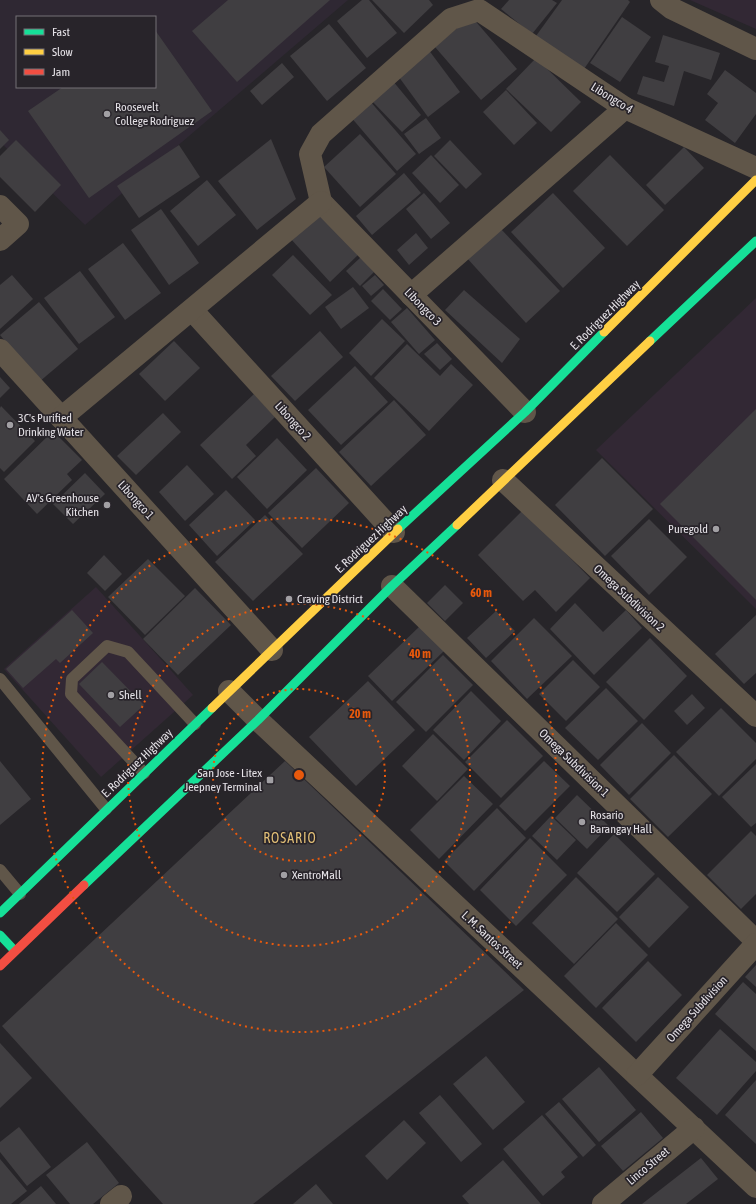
<svg xmlns="http://www.w3.org/2000/svg" width="756" height="1204" font-family="'Asap Condensed',sans-serif">
<style>
.commercial{fill:#322834}
.built{fill:#2f2833;fill-rule:evenodd}
.building{fill:#403e41}
.lines{fill:none;stroke-linecap:round;stroke-linejoin:round}
.lane{stroke:#605649;stroke-width:12}
.street{stroke:#605649;stroke-width:22}
.fast{stroke:#16e098;stroke-width:9}
.slow{stroke:#ffcf43;stroke-width:9}
.jam{stroke:#f24e42;stroke-width:9}
.ring{fill:none;stroke:#e8590c;stroke-width:2;stroke-dasharray:2 4}
.poi-dot{fill:#a2a0a4;stroke:#28242a;stroke-width:1.5}
.labels{text-anchor:middle;dominant-baseline:central;stroke-width:3.5;stroke-linejoin:round;paint-order:stroke}
.street-label{font-size:12px;fill:#e5e2e7;stroke:#28242a}
.poi-label{font-size:12px;fill:#e5e2e7;stroke:#28242a;text-anchor:start}
.quarter-label{font-size:14px;letter-spacing:1px;fill:#e2bf76;stroke:#28242a}
.centre{fill:#e8590c;stroke:#28242a;stroke-width:2}
.ring-label{font-size:12px;text-anchor:middle;font-weight:bold;fill:#e8590c;stroke:#28242a;stroke-width:3.5;stroke-linejoin:round;paint-order:stroke}
</style>
<rect width="100%" height="100%" fill="#272529"/>
<g class="commercial">
<path d="M690,0H756V29Z"/>
<path d="M756,298V609L596,450Z"/>
<path d="M96,587L193,695L101,777L4,669Z"/>
</g>
<path class="built" d="M0,0H348L85,225L0,142ZM17,17H155V87H17Z"/>
<g class="building">
<path d="M228,0H330L237,82L192,31Z"/>
<path d="M362,0H369L397,33L367,58L337,21Z"/>
<path d="M372,0H429L433,5L404,33Z"/>
<path d="M509,0H552L557,3L532,34L501,9Z"/>
<path d="M562,0H628L630,2L584,69L536,36Z"/>
<path d="M471,16L517,69L481,100L435,47Z"/>
<path d="M622,17L651,37L620,82L590,63Z"/>
<path d="M329,24L366,68L327,101L290,56Z"/>
<path d="M155,30L212,111L89,198L28,111L63,87H155Z"/>
<path d="M663,35L720,53L711,80L684,71L674,106L637,94L643,76L664,82L669,66L655,62Z"/>
<path d="M428,49L460,92L428,117L396,73Z"/>
<path d="M536,58L581,102L551,132L506,89Z"/>
<path d="M282,63L294,77L262,105L250,91Z"/>
<path d="M725,70L756,93V114L735,143L705,120L718,103L707,94Z"/>
<path d="M392,80L421,115L402,132L370,99Z"/>
<path d="M506,90L537,123L514,145L483,112Z"/>
<path d="M369,100L416,154L397,171L350,116Z"/>
<path d="M426,118L441,138L419,154L404,134Z"/>
<path d="M0,130L9,140L0,149Z"/>
<path d="M360,134L396,174L360,207L324,167Z"/>
<path d="M271,139L296,199L257,230L218,181Z"/>
<path d="M16,140L61,185L35,212L0,177V156Z"/>
<path d="M450,140L482,174L466,189L434,156Z"/>
<path d="M179,145L200,177L139,218L117,186Z"/>
<path d="M684,147L704,168L665,205L646,185Z"/>
<path d="M431,155L459,185L440,203L412,173Z"/>
<path d="M610,155L664,210L627,246L573,191Z"/>
<path d="M404,173L421,193L372,235L356,216Z"/>
<path d="M207,180L236,215L198,246L170,211Z"/>
<path d="M424,193L450,223L431,239L406,209Z"/>
<path d="M553,193L605,248L563,288L511,232Z"/>
<path d="M161,209L199,263L169,285L131,230Z"/>
<path d="M319,211L359,254L330,282L290,238Z"/>
<path d="M499,227L560,291L526,323L466,257Z"/>
<path d="M416,233L428,248L409,265L397,250Z"/>
<path d="M123,243L161,293L125,320L88,269Z"/>
<path d="M293,255L332,295L310,315L272,275Z"/>
<path d="M361,257L374,272L360,286L346,271Z"/>
<path d="M80,271L115,317L79,344L44,298Z"/>
<path d="M12,275L33,299L0,329V285Z"/>
<path d="M375,275L384,285L371,296L362,286Z"/>
<path d="M353,287L369,308L341,329L325,307Z"/>
<path d="M383,289L402,309L390,320L371,301Z"/>
<path d="M464,290L520,339L502,363L445,310Z"/>
<path d="M39,302L78,349L39,382L0,335Z"/>
<path d="M407,308L435,340L419,354L391,322Z"/>
<path d="M382,319L405,341L371,376L349,353Z"/>
<path d="M320,331L343,357L295,401L271,376Z"/>
<path d="M174,341L200,368L165,401L139,374Z"/>
<path d="M437,343L452,359L440,370L424,354Z"/>
<path d="M407,344L440,376L451,364L473,385L429,431L374,378Z"/>
<path d="M355,366L388,402L341,445L308,410Z"/>
<path d="M0,377L10,388L0,398Z"/>
<path d="M254,394L275,417L246,445L256,456L232,479L200,445Z"/>
<path d="M394,400L426,435L371,486L339,452Z"/>
<path d="M1,406L35,441L4,472L0,468V408Z"/>
<path d="M756,409V600L660,504Z"/>
<path d="M163,413L181,432L136,475L117,456Z"/>
<path d="M53,431L82,460L67,474L72,480L37,514L4,479Z"/>
<path d="M277,438L307,470L267,509L237,477Z"/>
<path d="M602,458L653,509L605,556L555,505Z"/>
<path d="M187,465L214,494L185,521L159,492Z"/>
<path d="M316,468L349,503L302,548L268,513Z"/>
<path d="M85,473L105,494L73,524L53,504Z"/>
<path d="M226,490L255,520L217,556L189,525Z"/>
<path d="M523,510L590,578L556,612L535,590L523,601L478,555Z"/>
<path d="M265,515L303,554L253,601L215,562Z"/>
<path d="M649,519L687,557L649,595L611,556Z"/>
<path d="M104,555L122,574L105,591L87,573Z"/>
<path d="M148,559L185,596L145,635L108,597Z"/>
<path d="M445,585L463,603L445,621L427,603Z"/>
<path d="M195,588L231,625L178,675L143,639Z"/>
<path d="M575,603L603,632L626,610L642,628L594,675L550,629Z"/>
<path d="M72,610L93,633L60,663L56,659L23,688L6,669Z"/>
<path d="M496,611L515,631L486,658L467,638Z"/>
<path d="M756,615V673L744,684L715,654Z"/>
<path d="M534,618L572,656L527,699L491,661Z"/>
<path d="M420,626L444,651L392,701L368,676Z"/>
<path d="M650,638L687,676L644,720L606,682Z"/>
<path d="M443,655L473,685L426,732L396,702Z"/>
<path d="M573,660L600,687L566,721L539,694Z"/>
<path d="M102,662L144,705L120,727L79,684Z"/>
<path d="M368,681L415,730L356,786L309,737Z"/>
<path d="M606,688L638,721L598,760L565,728Z"/>
<path d="M471,691L501,721L464,760L433,730Z"/>
<path d="M692,694L705,708L687,725L674,711Z"/>
<path d="M721,708L756,743V759L719,796L676,752Z"/>
<path d="M507,720L543,756L501,798L465,762Z"/>
<path d="M642,723L671,753L629,795L600,765Z"/>
<path d="M433,734L468,769L437,801L402,766Z"/>
<path d="M674,755L712,794L668,837L630,799Z"/>
<path d="M0,761L31,799L0,825Z"/>
<path d="M285,761L524,990L253,1204H163L2,1026Z"/>
<path d="M544,761L570,786L525,831L499,806Z"/>
<path d="M756,764V823L751,827L722,797Z"/>
<path d="M464,776L493,804L439,859L410,830Z"/>
<path d="M577,795L609,826L587,849L555,818Z"/>
<path d="M497,808L526,838L474,891L444,861Z"/>
<path d="M551,816L576,840L557,860L532,836Z"/>
<path d="M751,831L756,836V894L741,909L707,875Z"/>
<path d="M614,834L655,874L617,912L577,873Z"/>
<path d="M530,838L567,875L516,926L480,890Z"/>
<path d="M576,877L618,919L574,964L532,923Z"/>
<path d="M658,877L689,907L649,948L619,917Z"/>
<path d="M616,923L648,955L596,1008L564,976Z"/>
<path d="M648,961L682,995L636,1042L602,1008Z"/>
<path d="M756,965V987L745,977Z"/>
<path d="M743,982L756,994V1051L715,1014Z"/>
<path d="M720,1029L756,1062V1071L717,1115L676,1078Z"/>
<path d="M0,1043L32,1078L0,1108Z"/>
<path d="M486,1056L525,1102L493,1130L453,1084Z"/>
<path d="M599,1067L636,1110L599,1142L562,1099Z"/>
<path d="M756,1080V1144L725,1115Z"/>
<path d="M440,1095L482,1144L461,1162L419,1113Z"/>
<path d="M559,1102L596,1145L583,1157L545,1114Z"/>
<path d="M641,1112L663,1138L623,1171L601,1146Z"/>
<path d="M542,1115L578,1157L561,1172L565,1177L543,1196L503,1149Z"/>
<path d="M404,1120L426,1143L387,1180L365,1156Z"/>
<path d="M19,1127L51,1167L27,1186L0,1152V1142Z"/>
<path d="M87,1142L119,1183L93,1204H70L46,1175Z"/>
<path d="M701,1158L718,1179L686,1204H642Z"/>
<path d="M0,1159L27,1191L11,1204H0Z"/>
<path d="M503,1160L541,1204H469L462,1196Z"/>
<path d="M316,1184L333,1204H293Z"/>
<path d="M41,1186L56,1204H19Z"/>
</g>
<g class="lines">
<g class="lane">
<path d="M0,679L106,809"/>
<path d="M144,773L71,694L72,679L107,646L128,652L195,724"/>
<path d="M0,870L20,894"/>
</g>
<g class="street">
<path d="M661,0L671,8L756,49"/>
<path d="M321,202L310,154L321,134L451,19L479,10L625,108L756,168"/>
<path d="M321,202L525,412"/>
<path d="M0,206L18,224L0,240"/>
<path d="M411,295L625,108"/>
<path d="M192,310L394,532"/>
<path d="M0,350L272,650"/>
<path d="M61,418L321,202"/>
<path d="M503,480L756,716"/>
<path d="M392,586L756,941"/>
<path d="M229,691L258,720L756,1187"/>
<path d="M637,1075L756,944"/>
<path d="M111,1204L121,1196"/>
<path d="M603,1204L694,1128"/>
</g>
<g class="fast">
<path d="M650,341L756,241"/>
<path d="M398,529L525,412L604,332"/>
<path d="M84,885L258,720L392,586L457,525"/>
<path d="M0,913L212,708"/>
<path d="M0,935L15,951"/>
</g>
<g class="slow">
<path d="M604,332L756,180"/>
<path d="M457,525L650,341"/>
<path d="M212,708L398,529"/>
</g>
<path class="jam" d="M0,966L84,885"/>
</g>
<g class="ring">
<circle cx="299" cy="775" r="86"/>
<circle cx="299" cy="775" r="171"/>
<circle cx="299" cy="775" r="257"/>
</g>
<g class="poi-dot">
<circle cx="107" cy="114" r="4"/>
<circle cx="10" cy="425" r="4"/>
<circle cx="107" cy="505" r="4"/>
<circle cx="716" cy="529" r="4"/>
<circle cx="289" cy="599" r="4"/>
<circle cx="111" cy="695" r="4"/>
<rect x="266" y="776" width="8" height="8" rx="2"/>
<circle cx="582" cy="822" r="4"/>
<circle cx="284" cy="875" r="4"/>
</g>
<g class="labels">
<g class="street-label">
<text transform="translate(612 98) rotate(32)">Libongco 4</text>
<text transform="translate(423 307) rotate(46)">Libongco 3</text>
<text transform="translate(605 315) rotate(-45)">E. Rodriguez Highway</text>
<text transform="translate(293 421) rotate(48)">Libongco 2</text>
<text transform="translate(136 500) rotate(48)">Libongco 1</text>
<text transform="translate(371 539) rotate(-43)">E. Rodriguez Highway</text>
<text transform="translate(629 598) rotate(43)">Omega Subdivision 2</text>
<text transform="translate(137 763) rotate(-44)">E. Rodriguez Highway</text>
<text transform="translate(574 763) rotate(44)">Omega Subdivision 1</text>
<text transform="translate(492 940) rotate(43)">L. M. Santos Street</text>
<text transform="translate(697 1009) rotate(-48)">Omega Subdivision</text>
<text transform="translate(648 1166) rotate(-40)">Linco Street</text>
</g>
<g class="poi-label">
<text x="115" y="107">Roosevelt<tspan x="115" dy="14">College Rodriguez</tspan></text>
<text x="18" y="418">3C's Purified<tspan x="18" dy="14">Drinking Water</tspan></text>
<text x="99" y="498" text-anchor="end">AV's Greenhouse<tspan x="99" dy="14">Kitchen</tspan></text>
<text x="708" y="529" text-anchor="end">Puregold</text>
<text x="297" y="599">Craving District</text>
<text x="119" y="695">Shell</text>
<text x="262" y="773" text-anchor="end">San Jose - Litex<tspan x="262" dy="14">Jeepney Terminal</tspan></text>
<text x="590" y="815">Rosario<tspan x="590" dy="14">Barangay Hall</tspan></text>
<text x="292" y="875">XentroMall</text>
</g>
<g class="quarter-label">
<text x="290" y="838">ROSARIO</text>
</g>
</g>
<circle cx="299" cy="775" r="6" class="centre"/>
<g class="ring-label">
<text x="481" y="597">60 m</text>
<text x="420" y="658">40 m</text>
<text x="360" y="718">20 m</text>
</g>
<rect x="16" y="16" width="140" height="72" fill="#28242a" stroke="#747076"/>
<rect x="24" y="29" width="20" height="6" fill="#16e098" stroke="#747076"/>
<text x="52" y="36" font-size="12" fill="#e5e2e7">Fast</text>
<rect x="24" y="49" width="20" height="6" fill="#ffcf43" stroke="#747076"/>
<text x="52" y="56" font-size="12" fill="#e5e2e7">Slow</text>
<rect x="24" y="69" width="20" height="6" fill="#f24e42" stroke="#747076"/>
<text x="52" y="76" font-size="12" fill="#e5e2e7">Jam</text>
</svg>
